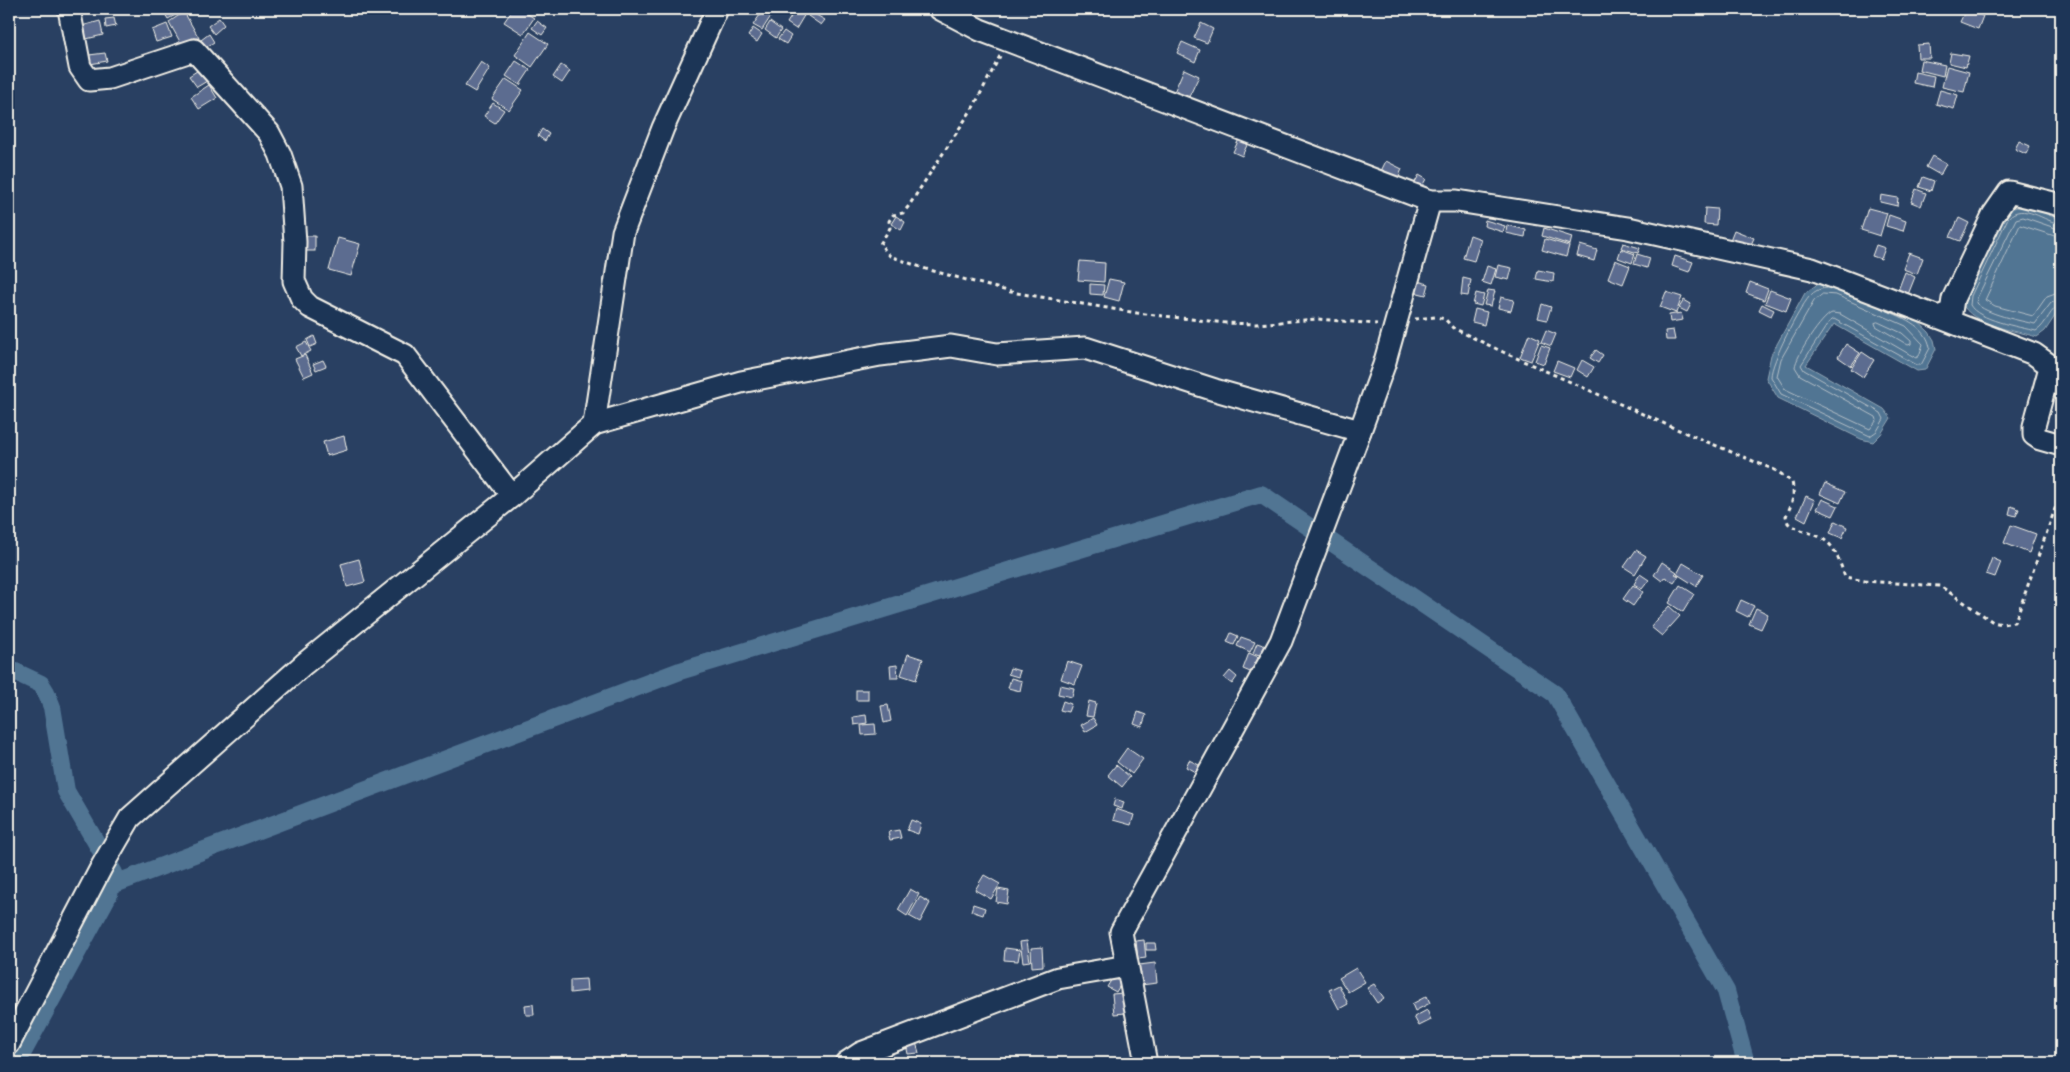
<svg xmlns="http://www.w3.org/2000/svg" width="2070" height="1072" font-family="Caveat,sans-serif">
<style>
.water{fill:#517493;stroke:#92a6b5}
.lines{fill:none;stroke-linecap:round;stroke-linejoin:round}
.shore{stroke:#b3bfc6;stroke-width:1}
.canal{stroke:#517493;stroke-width:18}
.building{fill:#5b6c90;stroke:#f4f1e8}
.minor-casing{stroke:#f4f1e8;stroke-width:25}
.path{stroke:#f4f1e8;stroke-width:3;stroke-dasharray:4 4;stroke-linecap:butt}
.minor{stroke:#1d3557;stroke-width:21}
</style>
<rect width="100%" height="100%" fill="#294062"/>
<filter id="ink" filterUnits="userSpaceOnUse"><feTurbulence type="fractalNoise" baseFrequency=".02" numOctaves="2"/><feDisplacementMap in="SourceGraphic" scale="10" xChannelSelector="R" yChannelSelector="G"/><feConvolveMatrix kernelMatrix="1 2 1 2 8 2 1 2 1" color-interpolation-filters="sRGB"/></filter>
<g filter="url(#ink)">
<g class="water">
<path d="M2024,205L2061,220V307L2045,331L2037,337C2014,330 1979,327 1964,307L1966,295L2004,215L2010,209Z"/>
<path d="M1819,283L1913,317L1929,332L1934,340L1936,349L1925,370L1917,371L1834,324L1806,365L1884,409L1891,418L1881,434L1873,442L1861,439L1778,398L1766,378L1771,355L1805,293Z"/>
</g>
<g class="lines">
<g class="shore">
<path d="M2061,224C2044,222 2023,201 2008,218L1971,296L1970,305C1978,320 2019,327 2036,331C2047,325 2050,307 2061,305"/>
<path d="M2061,230L2023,217L2016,219L1977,298L1976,303C1985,314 2021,321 2035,324L2051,303L2061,299"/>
<path d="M2061,238L2020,225L1985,300L1995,306L2033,316L2047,296L2061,291"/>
<path d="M1829,288C1821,288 1815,290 1809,297C1799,309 1771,362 1771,377L1781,394L1870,436L1877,431L1884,419L1881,413L1804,370L1801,365L1829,322L1834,319L1917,365H1921L1930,348C1927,325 1899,316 1880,308"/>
<path d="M1823,294L1836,295L1906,326L1923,344L1919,356L1916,358L1840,314L1832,313C1822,316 1796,356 1795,367L1800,375L1876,417L1877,420L1870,429L1785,389L1777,376L1781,359L1814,301Z"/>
<path d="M1878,322L1902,333L1911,341V344L1908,345L1876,326L1875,323Z"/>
</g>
<g class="canal">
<path d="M9,669L41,684L46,692L52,707L66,791L114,873L109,894L17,1063"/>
<path d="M112,885L680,671L1261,494L1555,694L1726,991L1746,1063"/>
</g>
</g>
<g class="building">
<path d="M162,9H182L183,11L168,19Z"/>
<path d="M513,9H520L534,18L523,34L504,22Z"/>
<path d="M764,9L773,13L762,30L753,25Z"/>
<path d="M796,9L805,14L796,29L787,23Z"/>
<path d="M1966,9L1983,16L1978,29L1960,22Z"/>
<path d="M184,12L199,38L183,47L169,22Z"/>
<path d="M811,12L825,20L821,25L808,16Z"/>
<path d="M114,18L116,26L106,28L105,19Z"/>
<path d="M219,18L224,25L214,34L208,26Z"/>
<path d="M100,21L103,35L82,40L78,27Z"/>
<path d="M537,21L547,28L542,35L532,28Z"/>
<path d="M770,22L781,30L776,38L765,30Z"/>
<path d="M1201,23L1213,29L1207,43L1194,38Z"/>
<path d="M167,24L172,37L156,42L152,30Z"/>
<path d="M753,28L762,34L757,42L748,36Z"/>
<path d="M784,31L791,36L786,44L778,39Z"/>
<path d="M530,32L548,44L532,67L515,55Z"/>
<path d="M209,34L214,42L202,50L197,43Z"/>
<path d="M1182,42L1200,50L1195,62L1177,53Z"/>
<path d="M1929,44L1930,58H1918L1917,45Z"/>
<path d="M105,53L107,61L90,64L89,55Z"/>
<path d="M1951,53L1969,56L1966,67L1949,63Z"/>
<path d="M1921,60L1945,65L1943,76L1919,70Z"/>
<path d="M516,61L530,70L520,85L506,76Z"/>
<path d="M481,62L490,68L475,92L465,86Z"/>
<path d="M561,65L570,71L562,83L553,77Z"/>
<path d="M1947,66L1969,72L1964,92L1942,87Z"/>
<path d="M200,69L207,81L197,87L189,76Z"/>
<path d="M1184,69L1199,76L1188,99L1174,92Z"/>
<path d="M1915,72L1934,76L1932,87L1913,83Z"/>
<path d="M506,79L523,90L509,110L492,99Z"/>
<path d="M209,85L217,98L199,109L191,97Z"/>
<path d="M1940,90L1958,95L1954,109L1936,104Z"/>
<path d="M493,103L504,110L495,123L484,116Z"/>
<path d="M542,129L549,134L545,141L538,136Z"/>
<path d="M1239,139L1248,143L1242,156L1233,152Z"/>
<path d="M2019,141L2030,146L2026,154L2015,149Z"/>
<path d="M1932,156L1946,164L1940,175L1926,167Z"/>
<path d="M1386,161L1402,169L1397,181L1380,173Z"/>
<path d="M1419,175L1426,179L1421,188L1414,184Z"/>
<path d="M1923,177L1934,181L1931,191L1919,187Z"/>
<path d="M1916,189L1926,193L1921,206L1911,202Z"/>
<path d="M1881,195L1898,198L1897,206L1880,202Z"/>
<path d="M1705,208L1717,209L1716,225L1704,224Z"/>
<path d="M1868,208L1887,213L1880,236L1861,230Z"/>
<path d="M1889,215L1906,221L1903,231L1886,226Z"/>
<path d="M896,216L905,222L901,230L891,224Z"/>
<path d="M1959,218L1969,223L1960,241L1950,237Z"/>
<path d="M1485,220L1505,226L1503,232L1484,226Z"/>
<path d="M1507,225L1526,230L1525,237L1506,233Z"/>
<path d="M1544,228L1572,237L1570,245L1542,236Z"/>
<path d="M1734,230L1754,238L1749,249L1730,240Z"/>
<path d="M1470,235L1481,239L1474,261L1463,258Z"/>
<rect x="302" y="236" width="13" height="15"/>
<path d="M338,238L360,244L351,276L329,270Z"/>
<path d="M1545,239L1569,246L1566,257L1542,250Z"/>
<path d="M1623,243L1640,248L1638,253L1621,248Z"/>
<path d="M1580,245L1597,250L1594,261L1577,256Z"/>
<path d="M1876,245L1885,248L1881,259L1872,256Z"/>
<path d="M1621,249L1635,254L1632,263L1618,258Z"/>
<path d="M1909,253L1923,258L1917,274L1903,269Z"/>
<path d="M1637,254L1650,258L1647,268L1634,264Z"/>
<path d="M1675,256L1693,262L1689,272L1672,266Z"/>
<path d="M1615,260L1630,266L1623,284L1608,278Z"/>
<path d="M1080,261L1105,263L1104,282L1078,280Z"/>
<path d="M1498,265L1512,268L1509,280L1495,277Z"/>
<path d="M1487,266L1496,269L1491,285L1482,282Z"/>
<path d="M1538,270L1554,273L1553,282L1536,279Z"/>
<path d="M1905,272L1915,277L1907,297L1897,293Z"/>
<path d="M1463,278L1471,280L1468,296L1461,295Z"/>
<path d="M1109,279L1124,282L1119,301L1104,297Z"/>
<path d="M1413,280L1429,284L1426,295L1410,291Z"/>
<path d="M1750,282L1768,289L1764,300L1746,293Z"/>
<path d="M1090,284L1104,285L1103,295L1090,294Z"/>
<path d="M1488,290L1495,291L1491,306L1484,305Z"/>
<path d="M1770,290L1791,298L1786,311L1765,303Z"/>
<path d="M1666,292L1682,297L1676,313L1660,307Z"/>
<path d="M1476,293L1484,295L1481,306L1473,304Z"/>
<path d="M1501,297L1514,300L1511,311L1498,308Z"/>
<path d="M1684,300L1691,304L1687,312L1679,308Z"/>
<path d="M1542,304L1551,307L1547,320L1538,318Z"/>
<path d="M1762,304L1774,310L1771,316L1759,310Z"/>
<path d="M1475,309L1487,312L1484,325L1472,322Z"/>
<path d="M1681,313L1683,320L1670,322L1669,315Z"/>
<path d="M1546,330L1556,334L1551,346L1541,342Z"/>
<path d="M1673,330L1675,340H1666L1665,331Z"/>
<path d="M1529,334L1540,339L1531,361L1520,357Z"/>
<path d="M314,336L317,344L310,347L307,340Z"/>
<path d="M306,342L311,351L301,356L296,347Z"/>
<path d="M1846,344L1860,353L1851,366L1838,357Z"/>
<path d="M1541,345L1550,348L1544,364L1535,361Z"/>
<path d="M1596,350L1603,355L1598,363L1590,358Z"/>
<path d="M1862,352L1874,360L1863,377L1851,369Z"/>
<path d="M305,355L313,373L304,377L295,359Z"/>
<path d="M323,360L326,366L316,370L313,364Z"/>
<path d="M1582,360L1594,367L1588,377L1577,370Z"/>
<path d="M1557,361L1574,368L1570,377L1553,371Z"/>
<path d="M344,436L347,450L327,456L323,442Z"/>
<path d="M1825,483L1845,492L1840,503L1820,494Z"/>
<path d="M1806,496L1815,500L1806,521L1797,516Z"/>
<path d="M1822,499L1838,506L1833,516L1817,509Z"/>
<path d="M2011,506L2019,509L2016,516L2009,514Z"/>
<path d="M1835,521L1847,527L1842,538L1830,533Z"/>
<path d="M2011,525L2036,534L2029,553L2004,543Z"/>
<path d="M1636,550L1646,556L1635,574L1624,567Z"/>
<path d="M1992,558L2001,562L1995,577L1986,574Z"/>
<path d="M359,559L365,582L347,587L341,564Z"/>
<path d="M1662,562L1677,572L1675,574L1679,576L1674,583L1665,577L1662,581L1654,575Z"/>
<path d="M1683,563L1703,575L1696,586L1677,574Z"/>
<path d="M1640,574L1649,580L1642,589L1634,584Z"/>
<path d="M1633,585L1643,592L1633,606L1623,599Z"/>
<path d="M1680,585L1694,594L1683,612L1669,603Z"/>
<path d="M1741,600L1754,606L1748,617L1736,611Z"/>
<path d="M1669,606L1680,616L1662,636L1651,627Z"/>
<path d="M1756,608L1768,614L1761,629L1749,624Z"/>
<path d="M1231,633L1238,636L1234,645L1227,642Z"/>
<path d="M1241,637L1255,642L1250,652L1237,646Z"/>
<path d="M1257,643L1266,646L1263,656L1253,653Z"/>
<path d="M1249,653L1261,658L1255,674L1243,669Z"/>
<path d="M908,654L923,659L916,680L901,675Z"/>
<path d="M1067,661L1082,666L1075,684L1061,679Z"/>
<path d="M897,665L898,678H891L890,666Z"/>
<path d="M1010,668L1020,671L1018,677L1008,674Z"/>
<path d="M1230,671L1237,677L1232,684L1224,678Z"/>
<path d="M1011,678L1022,681L1020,691L1008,688Z"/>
<path d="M1060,685L1074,688L1072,697L1058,694Z"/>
<rect x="856" y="690" width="12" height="10"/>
<path d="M1063,701L1071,704L1068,712L1060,710Z"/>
<path d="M1089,701L1096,703L1093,717L1086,716Z"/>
<path d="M888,705L891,721L884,723L881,706Z"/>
<path d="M1138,712L1146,715L1142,727L1134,724Z"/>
<path d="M866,715L867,723L854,725L853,717Z"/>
<path d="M1093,718L1097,725L1085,732L1081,725Z"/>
<path d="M875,724L876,734L862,735L861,725Z"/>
<path d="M1127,748L1143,759L1132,774L1117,762Z"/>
<path d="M1189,760L1203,767L1199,774L1186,767Z"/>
<path d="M1116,765L1130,777L1122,787L1108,775Z"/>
<path d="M1115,799L1124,802L1122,809L1113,806Z"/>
<path d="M1116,809L1134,815L1131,825L1113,820Z"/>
<path d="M911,820L921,824L918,834L907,830Z"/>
<path d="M899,830L901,838L890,840L888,832Z"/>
<path d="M984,875L1000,884L991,899L975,890Z"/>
<path d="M910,889L919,894L907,916L898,910Z"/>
<path d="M998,889L1009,891L1007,904L996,902Z"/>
<path d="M920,897L930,903L920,922L909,916Z"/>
<path d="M973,904L985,908L983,915L971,911Z"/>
<path d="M1144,940L1146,958L1138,959L1136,941Z"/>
<path d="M1027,941L1030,961L1023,962L1020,942Z"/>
<path d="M1146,943H1155L1156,950H1146Z"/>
<path d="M1042,947L1043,966L1032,967L1031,948Z"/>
<path d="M1005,948L1020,950L1018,961L1004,960Z"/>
<path d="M1155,963L1157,983L1141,985L1139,965Z"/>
<path d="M1356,968L1365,982L1348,992L1339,978Z"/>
<path d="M1113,977L1122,982L1116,992L1107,987Z"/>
<path d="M586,979L587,991L570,993V980Z"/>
<path d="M1374,984L1384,998L1377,1003L1367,988Z"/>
<path d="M1339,985L1348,1004L1339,1009L1329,990Z"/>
<path d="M1123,993L1126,1013L1114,1014L1112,994Z"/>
<path d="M1427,996L1430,1003L1415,1011L1412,1004Z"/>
<path d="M533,1004L534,1015H526L525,1005Z"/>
<path d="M1427,1010L1431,1020L1419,1026L1414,1017Z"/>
<path d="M916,1042L919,1053L908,1054L906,1044Z"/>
</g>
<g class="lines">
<defs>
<g id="minor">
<path d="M69,9L80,67L89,80L110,78L194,50L269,133L280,154L291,186L295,242L294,281L302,299L310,307L405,355L512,496"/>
<path d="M940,9L980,30L1430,201"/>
<path d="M1938,317L2034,354L2048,364L2049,371L2034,426V435L2040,439L2061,445"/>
<path d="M594,424L741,382L880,355L951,346L997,354L1085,348L1215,390L1360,431L1281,641L1121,932L1146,1063"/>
<path d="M1360,431L1384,365L1430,201H1457L1628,228L1812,269L1938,317L1951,312L1953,299L1993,215L2009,192L2061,205"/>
<path d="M9,1044L102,866L130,818L304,664L512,496L594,424L623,232L663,128L717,9"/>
<path d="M846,1063L861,1053L1058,978L1127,966"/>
</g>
</defs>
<use href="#minor" class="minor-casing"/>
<g class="path">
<path d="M1000,56L974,106L908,207L903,213L893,215L889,221L890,228L880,244L890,256L926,269L1011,292L1137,313L1226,323L1256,324L1317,319L1377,324"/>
<path d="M1415,319L1436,317L1445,319L1453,328L1503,352L1674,428L1777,471L1792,482C1795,496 1792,504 1786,516L1788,523C1799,532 1816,532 1827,542C1836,549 1841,566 1845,577L1865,581L1940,586L1993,622L2002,624L2014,622L2017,616L2061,492"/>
</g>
<use href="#minor" class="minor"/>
</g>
</g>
<rect width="2070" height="1072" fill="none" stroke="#1d3557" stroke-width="30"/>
<rect x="15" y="15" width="2040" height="1042" fill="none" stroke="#f4f1e8" stroke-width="2" filter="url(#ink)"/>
</svg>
